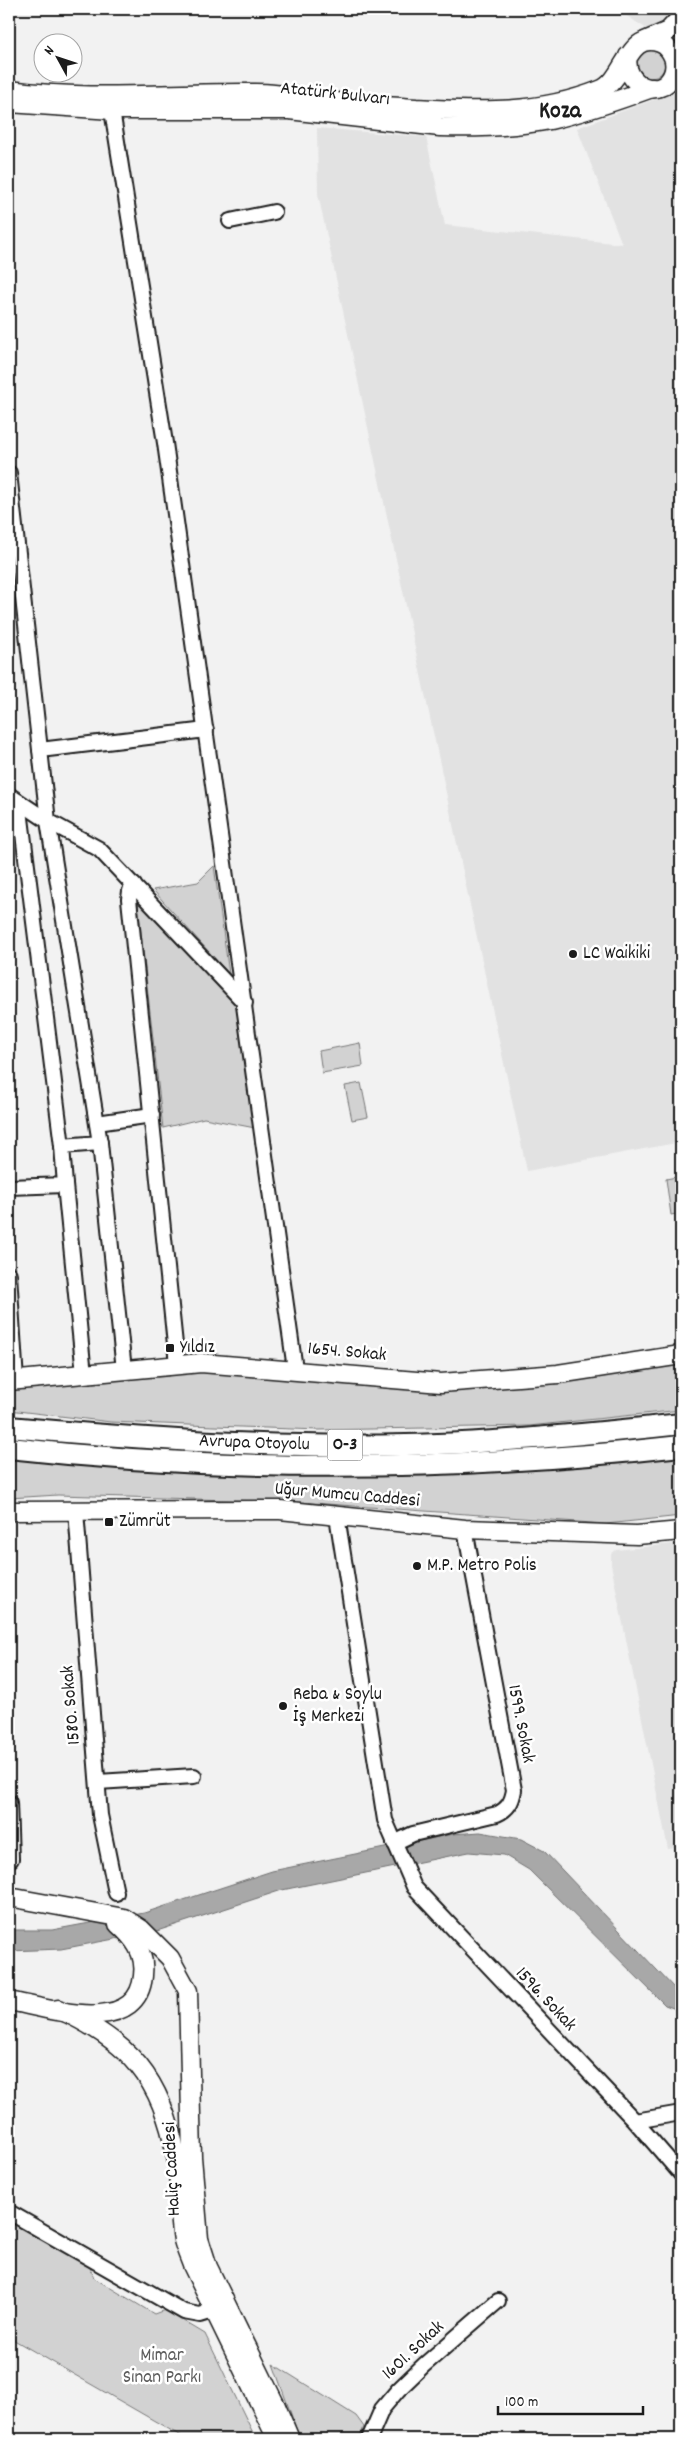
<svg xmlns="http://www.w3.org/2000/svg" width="690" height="2448" font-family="Dekko,sans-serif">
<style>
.built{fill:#e2e2e2}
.green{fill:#d2d2d2;stroke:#777}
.water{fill:#a8a8a8;stroke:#707070}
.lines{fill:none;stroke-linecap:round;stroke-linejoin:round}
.minor-casing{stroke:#1c1c1c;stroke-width:18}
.major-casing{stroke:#1c1c1c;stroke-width:21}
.highway-casing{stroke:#1c1c1c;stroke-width:24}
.minor{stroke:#fff;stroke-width:14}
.major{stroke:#fff;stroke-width:18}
.highway{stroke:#fff;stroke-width:20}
.poi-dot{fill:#1c1c1c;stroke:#fff;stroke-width:2}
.labels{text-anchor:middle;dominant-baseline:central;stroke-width:5;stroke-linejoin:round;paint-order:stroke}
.shield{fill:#fff;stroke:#606060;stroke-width:1}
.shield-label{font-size:18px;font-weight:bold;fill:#1c1c1c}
.street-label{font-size:19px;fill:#1c1c1c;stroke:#fff}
.poi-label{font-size:19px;fill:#1c1c1c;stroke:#fff;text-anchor:start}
.park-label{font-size:19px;fill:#5c5c5c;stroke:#fff}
.district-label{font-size:24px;font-weight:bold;fill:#1c1c1c;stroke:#fff}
</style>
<rect width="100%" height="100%" fill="#f2f2f2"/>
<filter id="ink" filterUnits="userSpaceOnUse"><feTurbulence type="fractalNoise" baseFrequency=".02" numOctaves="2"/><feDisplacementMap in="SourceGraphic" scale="10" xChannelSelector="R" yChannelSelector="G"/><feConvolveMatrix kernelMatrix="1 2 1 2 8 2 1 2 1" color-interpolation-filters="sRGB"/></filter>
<g filter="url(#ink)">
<g class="built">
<path d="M616,9H677L669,23L650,31Z"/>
<path d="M677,91L681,99V1142L527,1171L318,194L317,128L426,137L445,225L622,244L577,128Z"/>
<path d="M681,1543V1847L668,1849L611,1564V1554L616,1550Z"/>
</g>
<g class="green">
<circle cx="651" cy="64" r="14"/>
<path d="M214,866L229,974L153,890L198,882Z"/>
<path d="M140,901H145L239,1009L255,1128L204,1118L163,1128L138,905Z"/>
<path d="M360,1043L363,1066L322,1073L319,1051Z"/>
<path d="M361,1083L368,1117L352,1120L345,1086Z"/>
<path d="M681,1176V1213L671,1215L666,1179Z"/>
<path d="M681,1362V1410L529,1426L318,1430L111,1422L9,1410V1384L200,1372L440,1390Z"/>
<path d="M681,1453V1516L606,1524L299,1502L58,1495L9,1498V1457L112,1466L268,1476L413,1475L565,1467Z"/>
<path d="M9,2220L90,2267L94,2278L154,2314L165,2310L205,2334L256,2439H186L9,2337Z"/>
<path d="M273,2364L356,2416L364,2427L359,2439H300Z"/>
</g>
<path class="water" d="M480,1832L521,1839L544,1851L675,1989L681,1994V2011L665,2005L529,1870L504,1855L469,1852L282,1890L157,1931L61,1949L9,1951V1930H52L144,1913L272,1871L453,1834Z"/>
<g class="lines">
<defs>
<g id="minor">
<path d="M112,110L165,443L295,1369"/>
<path d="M230,221L274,212"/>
<path d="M9,473L48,821L100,1143L62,1146L65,1185L9,1187"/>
<path d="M40,750L206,730"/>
<path d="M9,795L48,821L99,849L245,1003"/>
<path d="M19,802L62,1146"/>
<path d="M134,885L130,891L129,899L177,1364"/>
<path d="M97,1123L152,1115"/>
<path d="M100,1143L124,1370"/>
<path d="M65,1185L84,1374"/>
<path d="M9,1274L16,1381"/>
<path d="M76,1511L100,1815L116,1893"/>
<path d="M337,1516L385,1820L414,1887L635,2121L681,2174"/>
<path d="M98,1782L194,1776"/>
<path d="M9,1802L11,1859"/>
<path d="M394,1843L413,1834L497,1814C508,1809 512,1802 514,1790L465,1529"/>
<path d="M635,2121L681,2113"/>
<path d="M9,2212L184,2312L200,2315L213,2311"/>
<path d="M369,2439L382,2409L398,2390L424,2365L498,2301"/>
</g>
<g id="major">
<path d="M645,41L668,31L681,17"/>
<path d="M9,90C90,101 173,92 255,93C285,93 315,100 345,103C369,106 393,106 416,108C481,112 539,114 600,90C626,80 627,30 660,43C666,45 670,50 673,57C675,63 675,70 672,76C660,101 622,85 628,56"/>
<path d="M9,103L112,110H289L440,127C476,128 514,127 550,120C585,112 619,100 652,88"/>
<path d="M9,1381L201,1363L441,1383L558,1374L681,1355"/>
<path d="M9,1511L280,1510L465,1529L637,1535L681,1531"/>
<path d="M9,1897L124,1918L141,1929L170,1958L188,1991L192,2157L199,2239L208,2267L276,2406L290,2439"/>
<path d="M9,2001C48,2008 137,2038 143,1976C146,1953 134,1938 118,1924"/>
<path d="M58,2009C129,2041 162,2078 176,2156C181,2183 178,2212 183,2240C185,2248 189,2257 192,2265L277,2439"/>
</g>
<g id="highway">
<path id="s1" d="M9,1427C141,1439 273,1448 406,1445C498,1443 590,1434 681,1424"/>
<path d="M9,1448C232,1473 458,1471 681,1446"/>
</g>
</defs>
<use href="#minor" class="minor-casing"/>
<use href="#major" class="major-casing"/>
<use href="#highway" class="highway-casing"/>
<use href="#minor" class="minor"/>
<use href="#major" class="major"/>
<use href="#highway" class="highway"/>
</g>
</g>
<g class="poi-dot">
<circle cx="573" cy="954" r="5"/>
<rect x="165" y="1343" width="10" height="10" rx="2.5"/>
<rect x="104" y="1517" width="10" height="10" rx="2.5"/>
<circle cx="417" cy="1566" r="5"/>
<circle cx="283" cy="1706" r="5"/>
</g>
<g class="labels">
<rect class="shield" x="327.5" y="1429.5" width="35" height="31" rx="4"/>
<g class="shield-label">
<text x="345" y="1445">O-3</text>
</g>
<g class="street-label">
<text transform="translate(335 95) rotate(6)">Atatürk Bulvarı</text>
<text transform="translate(347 1353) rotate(5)">1654. Sokak</text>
<text stroke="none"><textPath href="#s1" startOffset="246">Avrupa Otoyolu</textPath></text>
<text transform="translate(347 1496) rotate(5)">Uğur Mumcu Caddesi</text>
<text transform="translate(72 1705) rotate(-95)">1580. Sokak</text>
<text transform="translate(520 1724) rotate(79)">1599. Sokak</text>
<text transform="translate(545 2000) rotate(47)">1596. Sokak</text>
<text transform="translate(173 2169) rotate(-93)">Haliç Caddesi</text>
<text transform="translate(414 2351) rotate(-43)">1601. Sokak</text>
</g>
<g class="poi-label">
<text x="583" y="954">LC Waikiki</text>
<text x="180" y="1348">Yıldız</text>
<text x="119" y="1522">Zümrüt</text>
<text x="427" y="1566">M.P. Metro Polis</text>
<text x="293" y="1695">Reba &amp; Soylu<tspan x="293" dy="22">İş Merkezi</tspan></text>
</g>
<g class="park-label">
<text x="162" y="2356">Mimar<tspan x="162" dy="22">Sinan Parkı</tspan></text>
</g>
<g class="district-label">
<text x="560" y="112">Koza</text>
</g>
</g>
<rect width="690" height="2448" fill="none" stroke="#fff" stroke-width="30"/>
<rect x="15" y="15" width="660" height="2418" fill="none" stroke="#1c1c1c" stroke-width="2" filter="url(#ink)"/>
<g transform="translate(58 58) rotate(310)"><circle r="24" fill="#ffffff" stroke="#a4a4a4"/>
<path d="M0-4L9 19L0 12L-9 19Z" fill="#1c1c1c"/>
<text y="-8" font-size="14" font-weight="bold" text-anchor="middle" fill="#1c1c1c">N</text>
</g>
<path d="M498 2406v8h145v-8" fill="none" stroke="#1c1c1c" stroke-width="2.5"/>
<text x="505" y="2406" font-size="15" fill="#1c1c1c" stroke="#ffffff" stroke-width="4" paint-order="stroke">100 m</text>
</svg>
